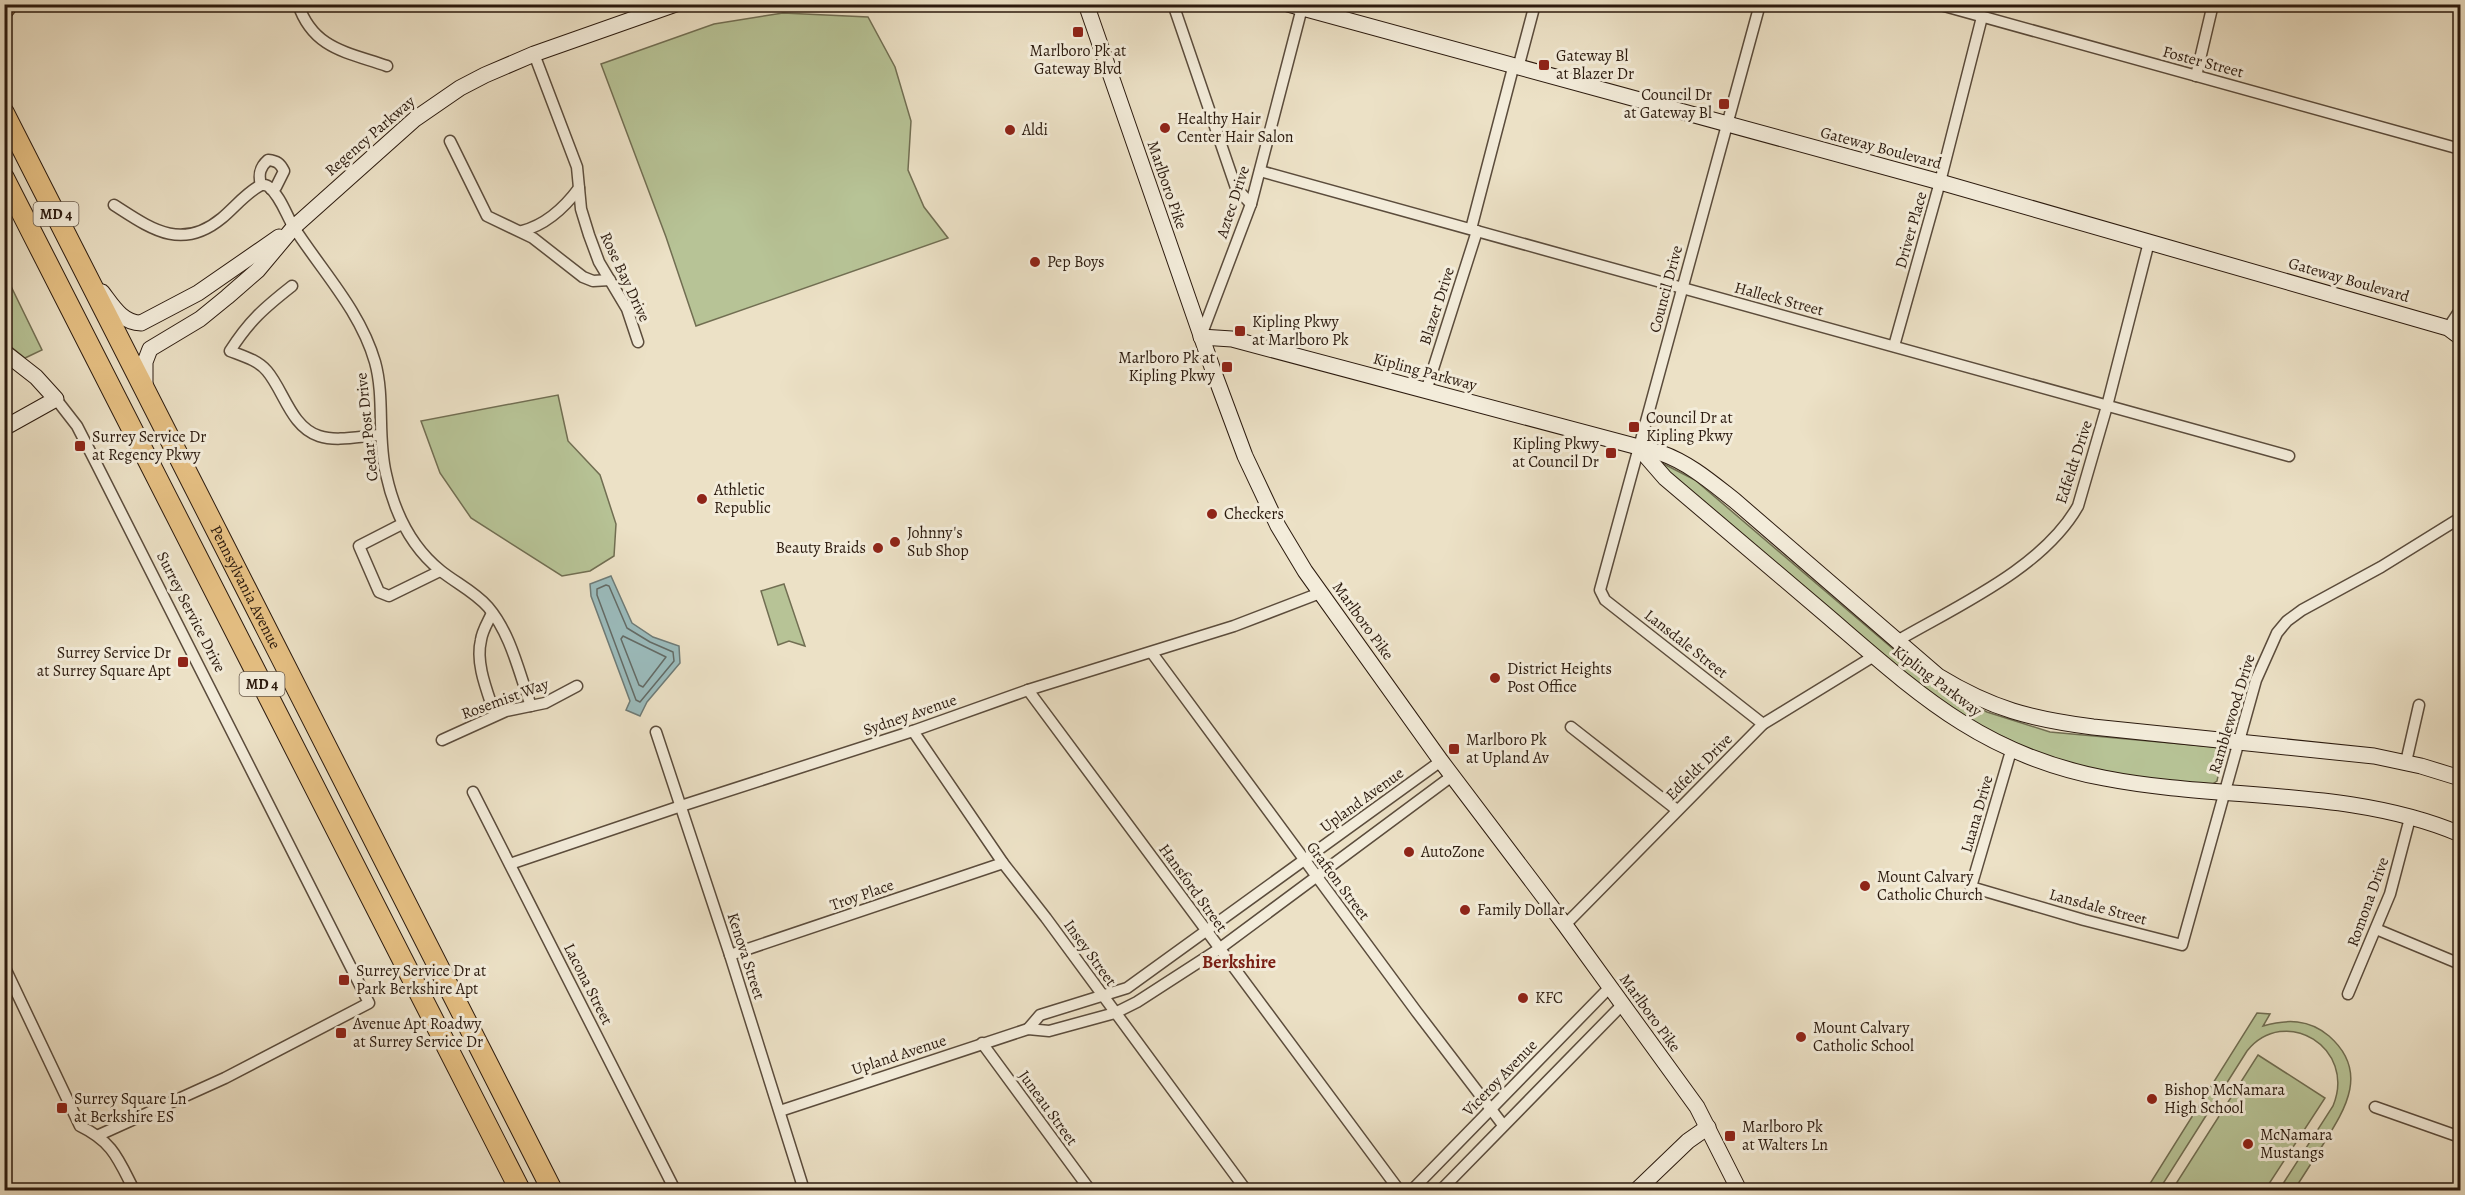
<svg xmlns="http://www.w3.org/2000/svg" width="2465" height="1195" font-family="Alegreya,serif">
<style>
.green{fill:#b7c396;stroke:#716e52;stroke-width:1.5}
.water{fill:#9bbcbd;stroke:#6e7b77;stroke-width:1.5}
.lines{fill:none;stroke-linecap:round;stroke-linejoin:round}
.shore{stroke:#636b66;stroke-width:1.5}
.street-casing{stroke:#5b4c3c;stroke-width:13}
.secondary-casing{stroke:#2b1a0e;stroke-width:17}
.highway-casing{stroke:#2b1a0e;stroke-width:22}
.street{stroke:#f3ecda;stroke-width:10}
.secondary{stroke:#f3ecda;stroke-width:15}
.highway{stroke:#e6c083;stroke-width:20}
.poi-dot{fill:#8f2418;stroke:#f3ecda;stroke-width:2}
.labels{text-anchor:middle;dominant-baseline:central;stroke-width:6;stroke-linejoin:round;paint-order:stroke}
.shield{fill:#f3ecda;stroke:#67594b;stroke-width:1.5}
.shield-label{font-size:15px;font-weight:bold;fill:#2b1a0e}
.poi-label{font-size:16px;fill:#2b1a0e;stroke:#f3ecda;text-anchor:start}
.street-label{font-size:16px;fill:#2b1a0e;stroke:#f3ecda}
.neighbourhood-label{font-size:18px;font-weight:bold;fill:#7a1f14;stroke:#f3ecda}
</style>
<rect width="100%" height="100%" fill="#ece1c6"/>
<filter id="stains"><feTurbulence type="fractalNoise" baseFrequency=".00333" numOctaves="4"/><feColorMatrix values="0 0 0 0 .2 0 0 0 0 .09 0 0 0 0 .02 0 0 0 .5 -.17"/></filter>
<radialGradient id="worn" r=".72"><stop offset=".6" stop-color="#630" stop-opacity="0"/><stop offset="1" stop-color="#630" stop-opacity=".3"/></radialGradient>
<g class="green">
<path d="M783,13L868,17L895,67L911,121L908,170L924,207L948,238L696,326L666,237L601,64L714,24Z"/>
<path d="M5,274L42,350L25,358L5,342Z"/>
<path d="M558,395L568,441L600,475L616,524L614,556L590,571L562,576L471,518L440,473L421,421Z"/>
<path d="M1662,463L1695,480L1938,687L1959,698L1987,712L2050,732L2215,747L2223,753L2217,781L2211,785L2162,782L2059,763L1948,711L1658,464Z"/>
<path d="M784,584L805,646L789,641L778,645L761,591Z"/>
<path d="M2257,1013L2270,1014L2263,1026C2287,1019 2309,1019 2329,1036C2369,1071 2346,1108 2324,1143C2314,1159 2304,1175 2294,1190H2279L2333,1106C2357,1048 2285,1004 2247,1051L2159,1190H2146Z"/>
<path d="M2258,1055L2325,1098L2265,1190H2172Z"/>
</g>
<path class="water" d="M611,576L632,623L653,637L679,646L680,663L647,702L640,716L626,710L630,701L591,596L590,584Z"/>
<g class="lines">
<g class="shore">
<path d="M606,585L609,586L627,628L650,642L673,652L674,661L640,702L636,700L597,595V589Z"/>
<path d="M623,636L666,657L643,687L639,685L621,639Z"/>
</g>
<defs>
<g id="street">
<path d="M298,4C313,49 347,52 387,66"/>
<path d="M1173,4L1236,188L1251,204"/>
<path d="M1760,4L1600,590L1605,600L1763,724"/>
<path d="M1937,4L2460,149"/>
<path d="M534,54L577,167L581,209L589,235L599,262L627,309L638,342"/>
<path d="M1518,68L1535,4"/>
<path d="M2196,76L2213,4"/>
<path d="M450,141L487,216L533,238L583,277L593,281L610,280"/>
<path d="M1260,171L2289,456"/>
<path d="M261,185C258,174 260,167 268,160C277,161 280,163 284,171L276,187L271,189"/>
<path d="M114,205C150,228 181,252 222,218C235,207 246,193 261,185C265,185 266,184 269,187C280,196 286,214 293,226C321,270 360,310 375,362C385,398 377,437 386,474C394,511 411,547 441,571C456,583 475,592 488,607C511,634 519,673 531,706"/>
<path d="M1471,229L1513,68"/>
<path d="M522,231C545,225 565,207 579,188"/>
<path d="M292,286C264,308 249,321 230,351C243,356 258,360 267,371C284,391 291,427 319,436C337,442 361,436 380,435"/>
<path d="M2448,328L2460,310"/>
<path d="M1201,336L1251,204L1303,4"/>
<path d="M1894,346L1940,182L1982,17"/>
<path d="M1426,391L1477,231"/>
<path d="M56,399L77,426L97,465L369,1003L225,1078L99,1135"/>
<path d="M402,524L359,546L379,592L389,596L440,571"/>
<path d="M492,613C488,622 482,631 481,640C475,664 488,693 495,715"/>
<path d="M1897,641C1957,606 2043,568 2078,506L2107,406L2149,242"/>
<path d="M1152,653L1416,1011L1503,1125"/>
<path d="M1028,690L1399,1190"/>
<path d="M1571,727L1677,810"/>
<path d="M913,731L1003,863L1046,918L1246,1190"/>
<path d="M656,732L730,955L804,1190"/>
<path d="M442,740L506,711L545,703L577,686"/>
<path d="M2011,751L1971,887L2084,920L2182,945L2256,680L2277,633L2287,621L2302,610L2381,567L2460,518"/>
<path d="M2406,762L2419,705"/>
<path d="M473,792L675,1190"/>
<path d="M510,864L681,806L913,731L1028,690L1234,626L1320,593"/>
<path d="M1565,925L1763,724L1874,656"/>
<path d="M2376,929L2460,964"/>
<path d="M730,955L1003,863"/>
<path d="M4,966L80,1126C113,1142 118,1159 134,1190"/>
<path d="M2348,994L2390,894L2410,818"/>
<path d="M1028,1029L1040,1015L1127,988L1441,761"/>
<path d="M982,1043L1090,1190"/>
<path d="M2375,1107L2460,1137"/>
<path d="M780,1111L1028,1029L1049,1031L1115,1013L1137,1002L1219,949L1452,776"/>
<path d="M1412,1190L1610,987"/>
<path d="M1441,1190L1622,1005"/>
</g>
<g id="secondary">
<path d="M1086,4L1213,370L1245,456L1278,526L1305,571L1441,761L1565,925L1697,1107L1739,1190"/>
<path d="M1288,4L1940,182L2448,328L2460,337"/>
<path d="M102,292C112,305 122,323 141,323L198,293L279,237"/>
<path d="M1201,337L1232,339L1661,453C1689,463 1711,482 1734,500L1938,676C1992,709 2031,719 2093,727L2374,756L2421,766L2460,778"/>
<path d="M4,352L36,377L56,399L4,428"/>
<path d="M145,390V362L150,349L200,319L227,297L258,270L294,227L415,119L460,88L485,75L534,54L676,4"/>
<path d="M1638,447L1665,478C1718,523 1771,568 1824,613C1915,691 1981,755 2104,778C2221,801 2349,787 2460,834"/>
<path d="M1637,1190L1688,1141L1708,1127"/>
</g>
<g id="highway">
<path d="M4,9L8,4"/>
<path id="s1" d="M4,113L552,1190"/>
<path d="M4,178L520,1190"/>
</g>
</defs>
<use href="#street" class="street-casing"/>
<use href="#secondary" class="secondary-casing"/>
<use href="#highway" class="highway-casing"/>
<use href="#street" class="street"/>
<use href="#secondary" class="secondary"/>
<use href="#highway" class="highway"/>
</g>
<g class="poi-dot">
<rect x="1072" y="26" width="12" height="12" rx="3"/>
<rect x="1538" y="59" width="12" height="12" rx="3"/>
<rect x="1718" y="98" width="12" height="12" rx="3"/>
<circle cx="1165" cy="128" r="6"/>
<circle cx="1010" cy="130" r="6"/>
<circle cx="1035" cy="262" r="6"/>
<rect x="1234" y="325" width="12" height="12" rx="3"/>
<rect x="1221" y="361" width="12" height="12" rx="3"/>
<rect x="1628" y="421" width="12" height="12" rx="3"/>
<rect x="74" y="440" width="12" height="12" rx="3"/>
<rect x="1605" y="447" width="12" height="12" rx="3"/>
<circle cx="702" cy="499" r="6"/>
<circle cx="1212" cy="514" r="6"/>
<circle cx="895" cy="542" r="6"/>
<circle cx="878" cy="548" r="6"/>
<rect x="177" y="656" width="12" height="12" rx="3"/>
<circle cx="1495" cy="678" r="6"/>
<rect x="1448" y="743" width="12" height="12" rx="3"/>
<circle cx="1409" cy="852" r="6"/>
<circle cx="1865" cy="886" r="6"/>
<circle cx="1465" cy="910" r="6"/>
<rect x="338" y="974" width="12" height="12" rx="3"/>
<circle cx="1523" cy="998" r="6"/>
<rect x="335" y="1027" width="12" height="12" rx="3"/>
<circle cx="1801" cy="1037" r="6"/>
<circle cx="2152" cy="1099" r="6"/>
<rect x="56" y="1102" width="12" height="12" rx="3"/>
<rect x="1724" y="1130" width="12" height="12" rx="3"/>
<circle cx="2248" cy="1144" r="6"/>
</g>
<g class="labels">
<g class="shield">
<rect x="33.5" y="202" width="45" height="24" rx="4.5"/>
<rect x="239.5" y="672" width="45" height="24" rx="4.5"/>
</g>
<g class="shield-label">
<text x="56" y="214">MD 4</text>
<text x="262" y="684">MD 4</text>
</g>
<g class="poi-label">
<text x="1078" y="51" text-anchor="middle">Marlboro Pk at<tspan x="1078" dy="18">Gateway Blvd</tspan></text>
<text x="1556" y="56">Gateway Bl<tspan x="1556" dy="18">at Blazer Dr</tspan></text>
<text x="1712" y="95" text-anchor="end">Council Dr<tspan x="1712" dy="18">at Gateway Bl</tspan></text>
<text x="1177" y="119">Healthy Hair<tspan x="1177" dy="18">Center Hair Salon</tspan></text>
<text x="1022" y="130">Aldi</text>
<text x="1047" y="262">Pep Boys</text>
<text x="1252" y="322">Kipling Pkwy<tspan x="1252" dy="18">at Marlboro Pk</tspan></text>
<text x="1215" y="358" text-anchor="end">Marlboro Pk at<tspan x="1215" dy="18">Kipling Pkwy</tspan></text>
<text x="1646" y="418">Council Dr at<tspan x="1646" dy="18">Kipling Pkwy</tspan></text>
<text x="92" y="437">Surrey Service Dr<tspan x="92" dy="18">at Regency Pkwy</tspan></text>
<text x="1599" y="444" text-anchor="end">Kipling Pkwy<tspan x="1599" dy="18">at Council Dr</tspan></text>
<text x="714" y="490">Athletic<tspan x="714" dy="18">Republic</tspan></text>
<text x="1224" y="514">Checkers</text>
<text x="907" y="533">Johnny's<tspan x="907" dy="18">Sub Shop</tspan></text>
<text x="866" y="548" text-anchor="end">Beauty Braids</text>
<text x="171" y="653" text-anchor="end">Surrey Service Dr<tspan x="171" dy="18">at Surrey Square Apt</tspan></text>
<text x="1507" y="669">District Heights<tspan x="1507" dy="18">Post Office</tspan></text>
<text x="1466" y="740">Marlboro Pk<tspan x="1466" dy="18">at Upland Av</tspan></text>
<text x="1421" y="852">AutoZone</text>
<text x="1877" y="877">Mount Calvary<tspan x="1877" dy="18">Catholic Church</tspan></text>
<text x="1477" y="910">Family Dollar</text>
<text x="356" y="971">Surrey Service Dr at<tspan x="356" dy="18">Park Berkshire Apt</tspan></text>
<text x="1535" y="998">KFC</text>
<text x="353" y="1024">Avenue Apt Roadwy<tspan x="353" dy="18">at Surrey Service Dr</tspan></text>
<text x="1813" y="1028">Mount Calvary<tspan x="1813" dy="18">Catholic School</tspan></text>
<text x="2164" y="1090">Bishop McNamara<tspan x="2164" dy="18">High School</tspan></text>
<text x="74" y="1099">Surrey Square Ln<tspan x="74" dy="18">at Berkshire ES</tspan></text>
<text x="1742" y="1127">Marlboro Pk<tspan x="1742" dy="18">at Walters Ln</tspan></text>
<text x="2260" y="1135">McNamara<tspan x="2260" dy="18">Mustangs</tspan></text>
</g>
<g class="street-label">
<text transform="translate(2203 62) rotate(15)">Foster Street</text>
<text transform="translate(370 136) rotate(-41)">Regency Parkway</text>
<text transform="translate(1881 148) rotate(15)">Gateway Boulevard</text>
<text transform="translate(1167 185) rotate(71)">Marlboro Pike</text>
<text transform="translate(1233 202) rotate(-72)">Aztec Drive</text>
<text transform="translate(1911 230) rotate(-74)">Driver Place</text>
<text transform="translate(625 277) rotate(65)">Rose Bay Drive</text>
<text transform="translate(2349 280) rotate(16)">Gateway Boulevard</text>
<text transform="translate(1666 289) rotate(-75)">Council Drive</text>
<text transform="translate(1779 299) rotate(15)">Halleck Street</text>
<text transform="translate(1437 306) rotate(-72)">Blazer Drive</text>
<text transform="translate(1425 372) rotate(15)">Kipling Parkway</text>
<text transform="translate(367 427) rotate(-96)">Cedar Post Drive</text>
<text transform="translate(2074 462) rotate(-72)">Edfeldt Drive</text>
<text stroke="none"><textPath href="#s1" startOffset="532">Pennsylvania Avenue</textPath></text>
<text transform="translate(191 612) rotate(63)">Surrey Service Drive</text>
<text transform="translate(1363 621) rotate(54)">Marlboro Pike</text>
<text transform="translate(1686 644) rotate(38)">Lansdale Street</text>
<text transform="translate(1937 681) rotate(37)">Kipling Parkway</text>
<text transform="translate(505 699) rotate(-20)">Rosemist Way</text>
<text transform="translate(2232 714) rotate(-73)">Ramblewood Drive</text>
<text transform="translate(910 715) rotate(-19)">Sydney Avenue</text>
<text transform="translate(1699 767) rotate(-45)">Edfeldt Drive</text>
<text transform="translate(1362 800) rotate(-36)">Upland Avenue</text>
<text transform="translate(1977 814) rotate(-74)">Luana Drive</text>
<text transform="translate(1338 881) rotate(53)">Grafton Street</text>
<text transform="translate(1193 888) rotate(54)">Hansford Street</text>
<text transform="translate(862 895) rotate(-19)">Troy Place</text>
<text transform="translate(2368 902) rotate(-70)">Romona Drive</text>
<text transform="translate(2098 907) rotate(15)">Lansdale Street</text>
<text transform="translate(1090 953) rotate(54)">Insey Street</text>
<text transform="translate(746 956) rotate(72)">Kenova Street</text>
<text transform="translate(588 984) rotate(63)">Lacona Street</text>
<text transform="translate(1650 1013) rotate(54)">Marlboro Pike</text>
<text transform="translate(899 1055) rotate(-18)">Upland Avenue</text>
<text transform="translate(1500 1078) rotate(-46)">Viceroy Avenue</text>
<text transform="translate(1048 1108) rotate(54)">Juneau Street</text>
</g>
<g class="neighbourhood-label">
<text x="1239" y="962">Berkshire</text>
</g>
</g>
<rect width="2465" height="1195" fill="none" stroke="#ece1c6" stroke-width="24"/>
<rect x="6" y="6" width="2453" height="1183" fill="none" stroke="#2b1a0e" stroke-width="3"/>
<rect x="12" y="12" width="2441" height="1171" fill="none" stroke="#2b1a0e" stroke-width="1.5"/>
<rect width="100%" height="100%" filter="url(#stains)"/>
<rect width="100%" height="100%" fill="url(#worn)"/>
</svg>
